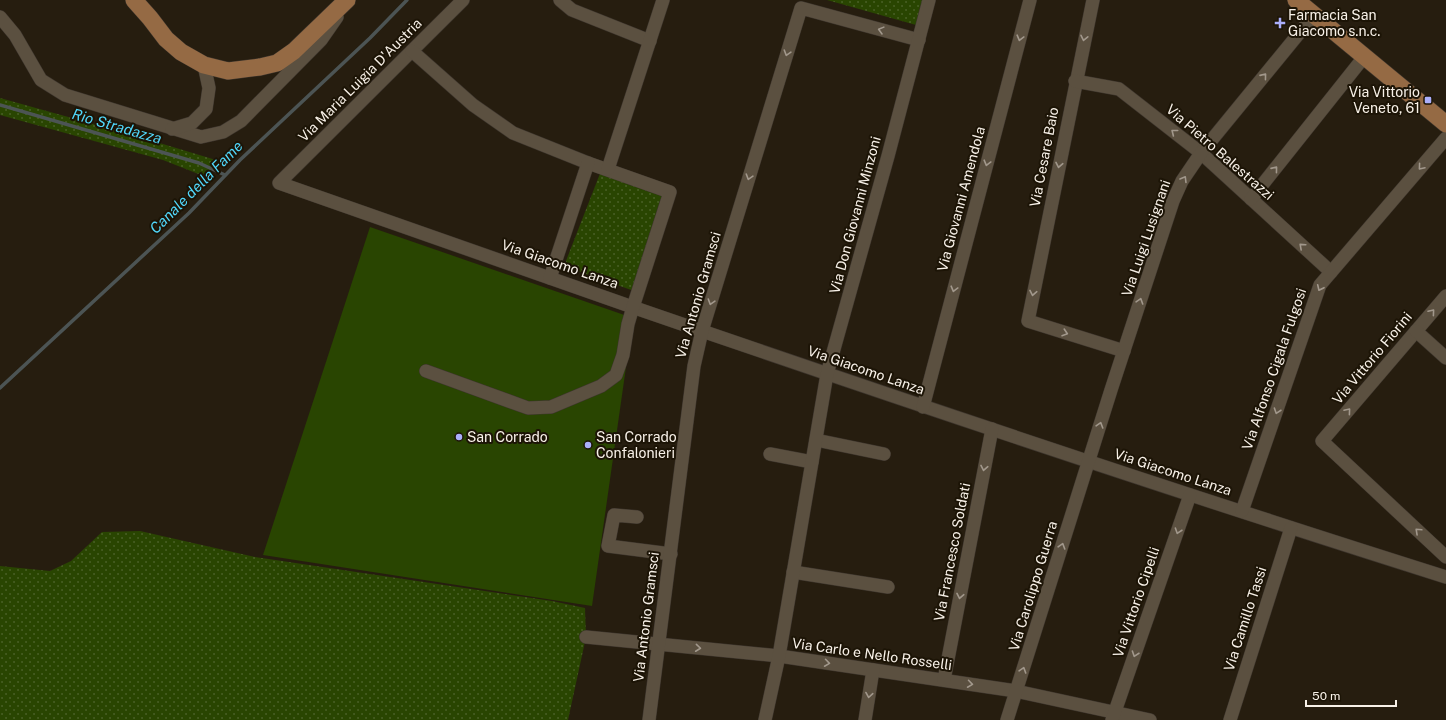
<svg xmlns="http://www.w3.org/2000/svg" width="1446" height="720" font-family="'Public Sans',sans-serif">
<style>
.grass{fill:url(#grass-dots)}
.garden{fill:#294501}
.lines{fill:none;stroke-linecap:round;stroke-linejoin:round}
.stream{stroke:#4c5454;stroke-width:3.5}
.minor-casing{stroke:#3e362e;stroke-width:14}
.major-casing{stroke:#3e362e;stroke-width:18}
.minor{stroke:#5b5040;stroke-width:13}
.major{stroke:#956a44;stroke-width:17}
.oneway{stroke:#a2988c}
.poi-dot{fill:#abaffb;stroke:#1c1406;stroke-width:1.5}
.labels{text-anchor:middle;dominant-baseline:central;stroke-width:4;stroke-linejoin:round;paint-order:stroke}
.poi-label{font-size:14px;fill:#f8f1e8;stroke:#1c1406;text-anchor:start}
.street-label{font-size:14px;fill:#f8f1e8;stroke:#1c1406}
.water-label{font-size:15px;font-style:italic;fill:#51d8fc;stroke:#1c1406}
</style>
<defs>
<pattern id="grass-dots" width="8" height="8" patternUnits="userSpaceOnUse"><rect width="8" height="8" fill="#294501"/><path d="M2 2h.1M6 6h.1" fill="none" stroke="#496026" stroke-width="1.8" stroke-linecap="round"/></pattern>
</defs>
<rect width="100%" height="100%" fill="#261d0f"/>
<g class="grass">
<path d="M827,0H923L916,25Z"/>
<path d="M0,98L133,135L216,160L206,177L163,160L0,115Z"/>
<path d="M601,171L665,193L634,291L564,266Z"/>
<path d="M140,531L255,557L552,601L585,608L586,637L568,720H0V566L50,571L71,561L102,532Z"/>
</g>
<path class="garden" d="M370,227L633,318L592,606L263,555Z"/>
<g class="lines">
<g class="stream">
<path d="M0,105L199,163L225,175"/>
<path d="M0,388L189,213L240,160L370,38L407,0"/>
</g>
<defs>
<g id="minor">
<path d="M463,0L279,183C399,226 520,268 641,310C908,402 1176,492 1446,577"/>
<path d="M560,0L572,10L650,41"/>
<path d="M1093,0L1028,321L1124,351"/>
<path d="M0,17L15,35L41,80L65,95L201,137L223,132L241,121L321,40L337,17"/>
<path d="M412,51L473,105L513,133L588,163L670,192L633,307L628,324L623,355L616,375L601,386L551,407L528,408L426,371"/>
<path d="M1075,81L1119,89L1201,153L1331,272"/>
<path d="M172,129L192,123L206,109L209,88L204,65"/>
<path d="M608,169L663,0"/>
<path d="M1251,199L1364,57"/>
<path d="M550,278L588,163"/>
<path d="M1446,296L1322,441L1446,557"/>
<path d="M1416,331L1446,358"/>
<path d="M923,407L1030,0"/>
<path d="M816,440L884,454"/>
<path d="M770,454L812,462"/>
<path d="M1242,511L1320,285L1446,138"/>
<path d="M637,517L614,515L608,546L671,554"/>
<path d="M793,572L888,587"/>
<path d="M586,637L779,656L1016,691L1150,720"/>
<path d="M944,680L992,429"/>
<path d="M649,720L694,366L702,331L801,8L919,40"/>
<path d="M765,720L779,656L827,374L888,156L929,0"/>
<path d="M865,720L873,670"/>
<path d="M1007,720L1111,390L1173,201L1182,181L1201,153L1314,15"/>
<path d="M1112,720L1190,495"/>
<path d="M1230,720L1291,528"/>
</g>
<g id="major">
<path d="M134,0L150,18L166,39L181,52L204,65L228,71L260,67L277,63L294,51L347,0"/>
<path d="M1296,0L1446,124"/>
</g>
</defs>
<use href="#minor" class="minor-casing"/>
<use href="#major" class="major-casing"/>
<use href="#minor" class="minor"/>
<use href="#major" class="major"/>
</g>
<defs><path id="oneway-chevron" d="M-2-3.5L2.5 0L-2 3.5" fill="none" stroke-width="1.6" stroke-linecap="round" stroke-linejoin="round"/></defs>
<g class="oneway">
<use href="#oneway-chevron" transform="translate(881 30) rotate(-165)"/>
<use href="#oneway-chevron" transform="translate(1020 38) rotate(105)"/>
<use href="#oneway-chevron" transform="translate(1084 38) rotate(102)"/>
<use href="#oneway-chevron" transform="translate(787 53) rotate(107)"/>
<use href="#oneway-chevron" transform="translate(1264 76) rotate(-51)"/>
<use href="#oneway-chevron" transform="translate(1174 132) rotate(-142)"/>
<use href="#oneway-chevron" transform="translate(987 163) rotate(105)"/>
<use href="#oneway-chevron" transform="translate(1059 165) rotate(101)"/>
<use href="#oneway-chevron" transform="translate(1421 167) rotate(130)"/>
<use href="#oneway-chevron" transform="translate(1275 169) rotate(-51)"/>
<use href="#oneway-chevron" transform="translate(749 177) rotate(107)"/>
<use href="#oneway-chevron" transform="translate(1184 179) rotate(-59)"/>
<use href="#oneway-chevron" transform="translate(1302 246) rotate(-138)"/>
<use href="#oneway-chevron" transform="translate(1320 288) rotate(115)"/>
<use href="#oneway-chevron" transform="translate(954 289) rotate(105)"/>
<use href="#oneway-chevron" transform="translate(1033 293) rotate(101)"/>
<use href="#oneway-chevron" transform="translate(1140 301) rotate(-72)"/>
<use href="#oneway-chevron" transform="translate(711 302) rotate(107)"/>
<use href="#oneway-chevron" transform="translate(1432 312) rotate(-50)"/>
<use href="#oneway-chevron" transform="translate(1065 333) rotate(18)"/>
<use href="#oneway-chevron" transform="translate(1277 411) rotate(109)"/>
<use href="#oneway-chevron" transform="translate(1348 411) rotate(-50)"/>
<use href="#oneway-chevron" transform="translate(1100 425) rotate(-73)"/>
<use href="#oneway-chevron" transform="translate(984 468) rotate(101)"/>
<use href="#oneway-chevron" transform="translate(1178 531) rotate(109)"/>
<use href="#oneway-chevron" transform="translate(1418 531) rotate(-137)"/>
<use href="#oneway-chevron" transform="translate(1062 546) rotate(-73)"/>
<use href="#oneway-chevron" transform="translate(960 596) rotate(101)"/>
<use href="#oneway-chevron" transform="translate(698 648) rotate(6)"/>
<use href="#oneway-chevron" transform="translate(1135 654) rotate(109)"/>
<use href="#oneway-chevron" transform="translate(827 663) rotate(8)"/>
<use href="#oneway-chevron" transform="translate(1023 670) rotate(-72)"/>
<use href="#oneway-chevron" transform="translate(970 684) rotate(8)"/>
<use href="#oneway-chevron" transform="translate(869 695) rotate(99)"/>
</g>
<g class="poi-dot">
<path d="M1278 17h4v4h4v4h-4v4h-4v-4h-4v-4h4z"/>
<rect x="1424" y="96" width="8" height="8" rx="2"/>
<circle cx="459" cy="437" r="4"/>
<circle cx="588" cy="445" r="4"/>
</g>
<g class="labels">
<g class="poi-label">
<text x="1288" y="15">Farmacia San<tspan x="1288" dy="16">Giacomo s.n.c.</tspan></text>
<text x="1420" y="92" text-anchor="end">Via Vittorio<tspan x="1420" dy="16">Veneto, 61</tspan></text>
<text x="467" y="437">San Corrado</text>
<text x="596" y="437">San Corrado<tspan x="596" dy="16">Confalonieri</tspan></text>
</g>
<g class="street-label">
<text transform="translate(360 80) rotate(-45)">Via Maria Luigia D'Austria</text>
<text transform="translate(1220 152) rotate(41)">Via Pietro Balestrazzi</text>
<text transform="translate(1044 157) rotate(-79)">Via Cesare Baio</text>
<text transform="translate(961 199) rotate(-75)">Via Giovanni Amendola</text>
<text transform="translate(855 215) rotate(-75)">Via Don Giovanni Minzoni</text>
<text transform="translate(1146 238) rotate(-71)">Via Luigi Lusignani</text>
<text transform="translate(560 264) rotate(19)">Via Giacomo Lanza</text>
<text transform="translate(698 295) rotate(-74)">Via Antonio Gramsci</text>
<text transform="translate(1372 358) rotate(-50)">Via Vittorio Fiorini</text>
<text transform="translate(1274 369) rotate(-71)">Via Alfonso Cigala Fulgosi</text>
<text transform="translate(866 370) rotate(19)">Via Giacomo Lanza</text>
<text transform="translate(1173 472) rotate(18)">Via Giacomo Lanza</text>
<text transform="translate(952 552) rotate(-79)">Via Francesco Soldati</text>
<text transform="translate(1033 586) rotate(-73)">Via Carolippo Guerra</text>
<text transform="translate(1136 602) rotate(-71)">Via Vittorio Cipelli</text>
<text transform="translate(646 617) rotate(-83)">Via Antonio Gramsci</text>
<text transform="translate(1245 619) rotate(-72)">Via Camillo Tassi</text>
<text transform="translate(872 654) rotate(8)">Via Carlo e Nello Rosselli</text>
</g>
<g class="water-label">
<text transform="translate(117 126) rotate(16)">Rio Stradazza</text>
<text transform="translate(196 187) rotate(-45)">Canale della Fame</text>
</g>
</g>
<path d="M1306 700v6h90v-6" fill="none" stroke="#f8f1e8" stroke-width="2"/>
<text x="1312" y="700" font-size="12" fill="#f8f1e8" stroke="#1c1406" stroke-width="3" paint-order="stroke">50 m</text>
</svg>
